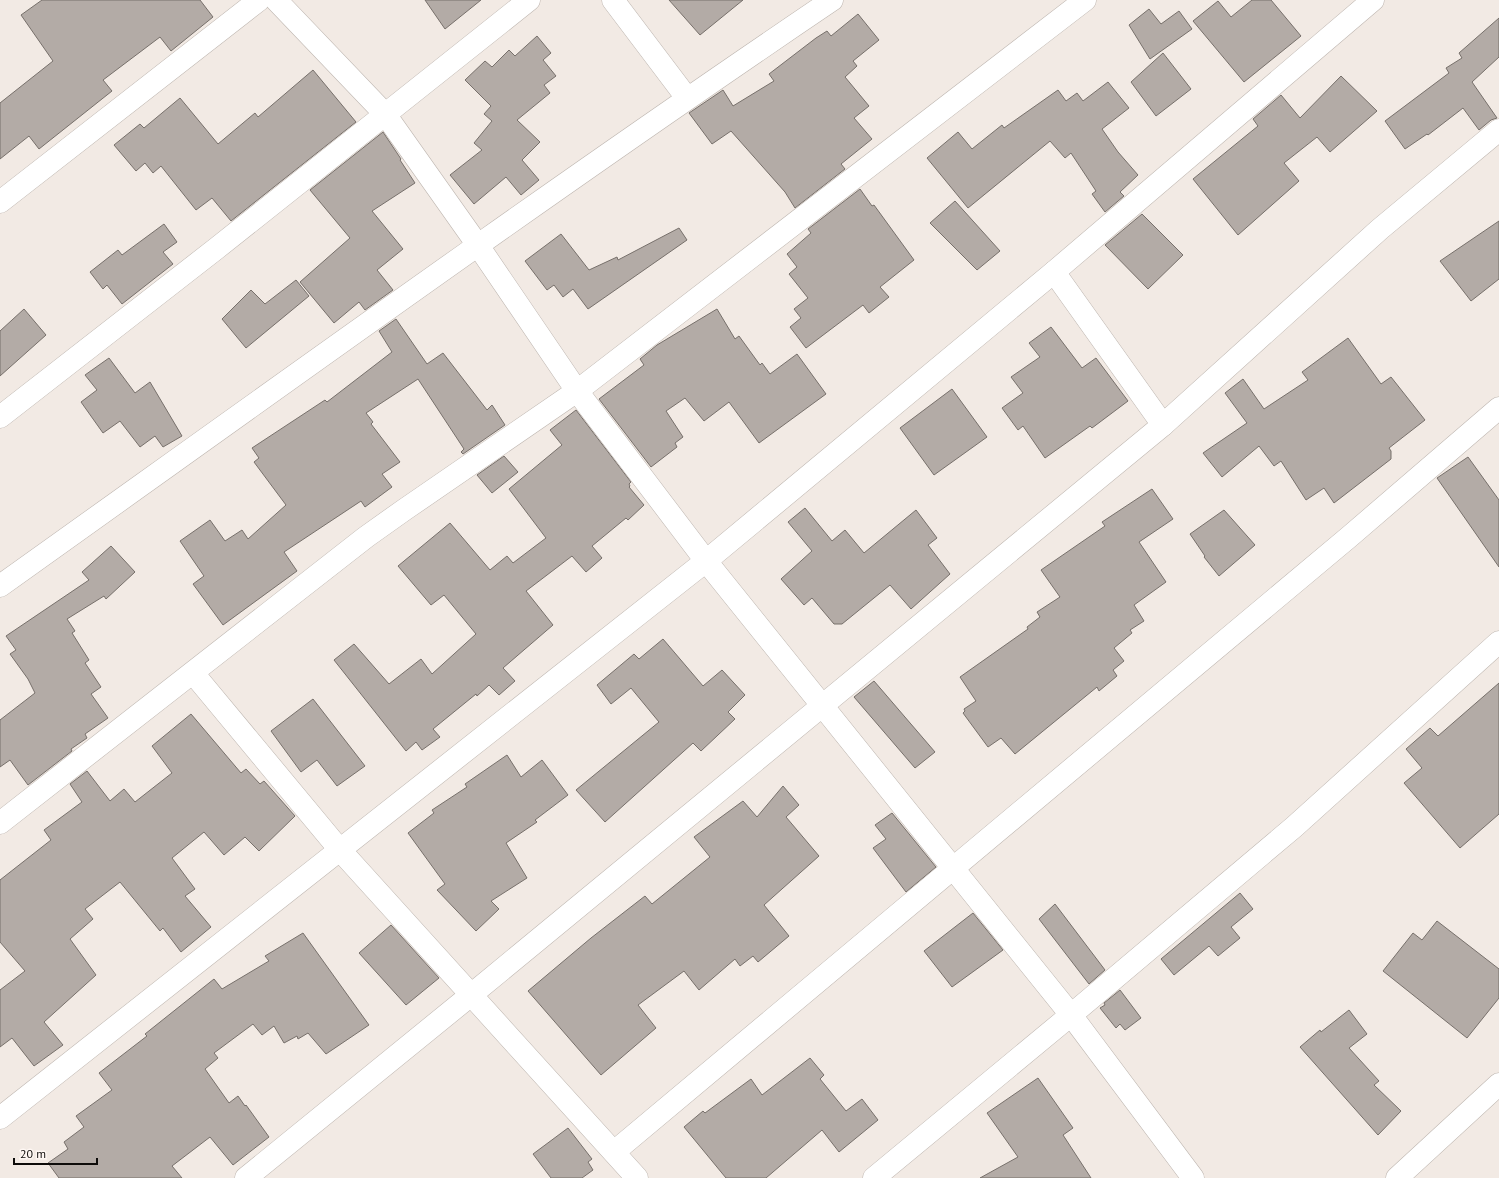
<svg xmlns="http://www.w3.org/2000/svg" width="1499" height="1178" font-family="'PT Sans',sans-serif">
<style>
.building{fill:#b3aba6;stroke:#77706b}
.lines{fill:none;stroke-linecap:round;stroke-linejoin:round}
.minor-casing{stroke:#beb6b0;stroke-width:23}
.minor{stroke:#fff;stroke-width:22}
</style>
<rect width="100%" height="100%" fill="#f2eae4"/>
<g class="building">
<path d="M42,0H200L213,17L171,51L160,37L103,80L112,91L39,149L29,136L0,159V103L53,61L21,15Z"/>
<path d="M425,0H481L445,29Z"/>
<path d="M669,0H743L700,35Z"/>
<path d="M1252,0H1271L1301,36L1244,82L1193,21L1218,1L1231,17Z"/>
<path d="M1149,9L1161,24L1179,11L1192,29L1150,59L1129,25Z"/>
<path d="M858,14L879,40L853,61L857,66L845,77L869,106L854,118L872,139L841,164L845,169L795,208L785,192L731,131L712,144L689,113L723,90L733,106L774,81L769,74L816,38L827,31L831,36Z"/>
<path d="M1499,18V57L1472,82L1497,118L1491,120L1479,130L1463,108L1428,135L1427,134L1405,149L1385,121L1449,73L1446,68L1462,58L1459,53Z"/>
<path d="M537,36L551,53L543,60L556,76L544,85L550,93L517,120L540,142L522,160L539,180L521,195L506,177L474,204L450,175L482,150L474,143L492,121L484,114L491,106L465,80L485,61L492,67L509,50L515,56Z"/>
<path d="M1163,53L1191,89L1156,116L1131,82Z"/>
<path d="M313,70L356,122L231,221L212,198L196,210L161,166L153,173L145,163L136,171L114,145L140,124L144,128L180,98L218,144L255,113L258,117Z"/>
<path d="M1341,76L1377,111L1330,152L1317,137L1284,163L1299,181L1238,235L1193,179L1258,126L1253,119L1281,95L1300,118Z"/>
<path d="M1108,82L1129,108L1102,129L1118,152L1138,175L1120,192L1124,196L1105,212L1092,194L1096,191L1071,153L1065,158L1050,141L968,208L927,158L958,132L972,149L1002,125L1004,128L1058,90L1066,101L1077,93L1083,101Z"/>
<path d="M383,132L401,159L400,160L415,183L372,211L403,249L377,270L393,290L365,310L359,302L334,323L300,282L350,238L310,190Z"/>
<path d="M860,189L872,206L874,205L914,260L880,287L889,297L869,313L863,305L806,348L790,327L801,318L794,309L808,298L789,274L797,267L787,254L811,233L808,229Z"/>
<path d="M955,201L1000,251L977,270L930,223Z"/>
<path d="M1142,214L1183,255L1148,289L1105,245Z"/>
<path d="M1499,221V279L1471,301L1440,261Z"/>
<path d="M164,224L177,242L163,252L173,264L122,304L107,285L103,289L90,272L118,250L122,255Z"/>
<path d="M679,228L687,240L588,309L573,289L563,297L554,285L547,290L525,261L561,234L589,270L617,257L618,260Z"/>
<path d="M296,280L309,296L246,348L222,319L251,290L265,304Z"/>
<path d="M24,309L46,335L0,376V331Z"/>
<path d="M717,309L735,339L739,336L760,365L762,363L770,374L797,354L826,394L759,443L729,402L704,421L685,398L666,411L683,437L675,443L677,447L651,467L599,399L644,365L640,359L657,345Z"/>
<path d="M396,319L427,364L443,353L487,410L492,405L505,425L463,454L461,452L464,449L418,379L366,413L373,422L371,424L400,462L382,474L392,487L365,507L361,501L284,552L297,571L223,625L193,584L204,576L180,541L210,520L225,541L242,530L248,539L286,505L254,462L259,458L252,448L325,400L327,402L392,352L379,331Z"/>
<path d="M1051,327L1082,368L1096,358L1128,401L1092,428L1090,426L1045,458L1023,426L1018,430L1002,408L1023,393L1011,377L1040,357L1029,343Z"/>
<path d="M1348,338L1381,384L1391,377L1425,420L1389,448L1391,451V459L1334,503L1324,488L1306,500L1281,461L1274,466L1259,446L1222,477L1203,453L1247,423L1225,393L1243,379L1264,409L1308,380L1302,372Z"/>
<path d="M109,358L135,393L150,382L182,436L163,447L155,436L140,447L120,421L103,433L81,402L97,390L85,375Z"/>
<path d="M952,389L987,437L934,475L900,428Z"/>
<path d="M576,410L631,482L629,484L630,486L629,487L644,505L628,520L626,518L592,546L602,558L586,572L572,556L526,591L553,625L503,668L515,681L499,695L489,685L477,696L476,694L433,729L440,737L422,750L416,742L406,751L334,660L354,644L389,684L421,659L432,674L476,634L444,595L431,605L398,566L450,523L490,570L507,556L513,563L546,538L509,489L562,445L550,430Z"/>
<path d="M504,456L518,472L492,493L477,475Z"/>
<path d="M1468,457L1499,500V567L1437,478Z"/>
<path d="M1152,489L1173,519L1139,542L1166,582L1134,605L1144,621L1130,630L1132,633L1114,648L1124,661L1113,670L1117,676L1099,691L1097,687L1015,754L1001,738L988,747L963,713L965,711L964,709L976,701L960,677L1028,629L1027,627L1040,617L1037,612L1060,597L1041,570L1105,526L1102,522Z"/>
<path d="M805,508L832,541L845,530L864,553L916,510L937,538L928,545L950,574L911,609L890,585L842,624H834L812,598L804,605L781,579L812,551L788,522Z"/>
<path d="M1224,510L1255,545L1219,576L1204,557L1205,556L1190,534Z"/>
<path d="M111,546L135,572L106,599L104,596L67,619L75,631L72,633L89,660L85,663L101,687L91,694L108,718L85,734L87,738L71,749L72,751L28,785L10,760L0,767V720L35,693L28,679L10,654L16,650L6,636L89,580L82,572Z"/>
<path d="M663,639L703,686L722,670L745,695L728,712L735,719L701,751L693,743L605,822L576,790L659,722L631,688L611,704L597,685L634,654L639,659Z"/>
<path d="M874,681L935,752L915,768L854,697Z"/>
<path d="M1499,683V814L1460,848L1404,783L1422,768L1406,749L1430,728L1438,736Z"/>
<path d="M313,699L365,766L337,786L317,760L301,772L271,731Z"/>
<path d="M191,714L241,773L246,769L260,784L264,781L295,816L259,851L245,837L224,855L204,832L172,858L195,889L185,896L211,927L181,952L163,928L160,931L120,882L85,909L93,919L70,939L96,975L44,1022L63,1045L34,1066L12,1038L0,1047V990L25,971L0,942V880L51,840L44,830L82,802L70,784L87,771L110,801L124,789L135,802L172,773L152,746Z"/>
<path d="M507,755L521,777L542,760L568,795L535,820L537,822L506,843L527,878L491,901L499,909L476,931L437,890L445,884L408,833L434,813L432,810L467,787L465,784Z"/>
<path d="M783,786L799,805L786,817L819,856L764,905L789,936L758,962L753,956L740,966L735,959L699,990L684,971L638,1005L656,1028L601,1075L528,991L591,938L645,896L652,904L710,857L694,837L743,801L757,817Z"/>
<path d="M892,813L936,867L906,892L873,848L886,839L875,825Z"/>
<path d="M1240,893L1253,909L1231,927L1240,938L1218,956L1209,946L1174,975L1161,959Z"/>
<path d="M1055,904L1105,970L1089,984L1039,919Z"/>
<path d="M973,913L1003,950L952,987L924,951Z"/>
<path d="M1437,921L1499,969V998L1467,1038L1383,971L1413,933L1422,940Z"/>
<path d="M391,925L439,978L406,1005L359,953Z"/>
<path d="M303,933L369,1025L326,1054L308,1033L298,1039L297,1036L284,1043L274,1026L262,1035L253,1024L214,1053L218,1058L205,1069L229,1103L238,1096L245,1106L246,1105L269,1137L233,1165L210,1137L172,1166L182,1178H59L48,1163L68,1149L64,1142L84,1127L76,1116L112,1090L99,1073L147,1036L145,1034L214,979L222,989L269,961L265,956Z"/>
<path d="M1120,990L1141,1018L1125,1030L1120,1024L1116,1028L1100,1008L1105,1005L1104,1003Z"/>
<path d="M1349,1010L1367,1034L1349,1048L1379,1081L1374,1085L1401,1111L1378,1135L1300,1047L1320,1030L1321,1032Z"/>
<path d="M810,1058L824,1075L820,1079L846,1111L862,1099L878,1120L839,1152L822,1130L766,1178H726L684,1127L703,1111L705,1113L751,1079L762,1095Z"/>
<path d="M1038,1078L1073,1128L1063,1135L1091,1178H980L1018,1157L987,1113Z"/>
<path d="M568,1128L592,1159L588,1162L593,1170L582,1178H551L533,1154Z"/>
</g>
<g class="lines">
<defs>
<g id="minor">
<path d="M276,0L385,114L477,244L577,391L706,561L1071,1015L1193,1178"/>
<path d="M613,0L687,98"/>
<path d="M0,202L259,0"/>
<path d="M1054,272L1163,425"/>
<path d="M0,417L217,248L529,0"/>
<path d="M0,586C276,389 551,190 832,0"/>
<path d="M193,673L340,850L637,1178"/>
<path d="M0,823L366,537L404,510L577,391L1085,0"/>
<path d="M0,1118L706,561L1054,272L1373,0"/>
<path d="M614,1152L1349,537L1499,408"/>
<path d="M246,1178L471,995L1163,425L1380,229L1499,130"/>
<path d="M874,1178L1071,1015L1294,827L1499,642"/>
<path d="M1397,1178L1499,1084"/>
</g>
</defs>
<use href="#minor" class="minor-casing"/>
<use href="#minor" class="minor"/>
</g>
<path d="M14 1158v6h83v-6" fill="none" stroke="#0e0c0a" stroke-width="2"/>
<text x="20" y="1158" font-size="12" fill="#0e0c0a" stroke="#fef7f3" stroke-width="3" paint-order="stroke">20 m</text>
</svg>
